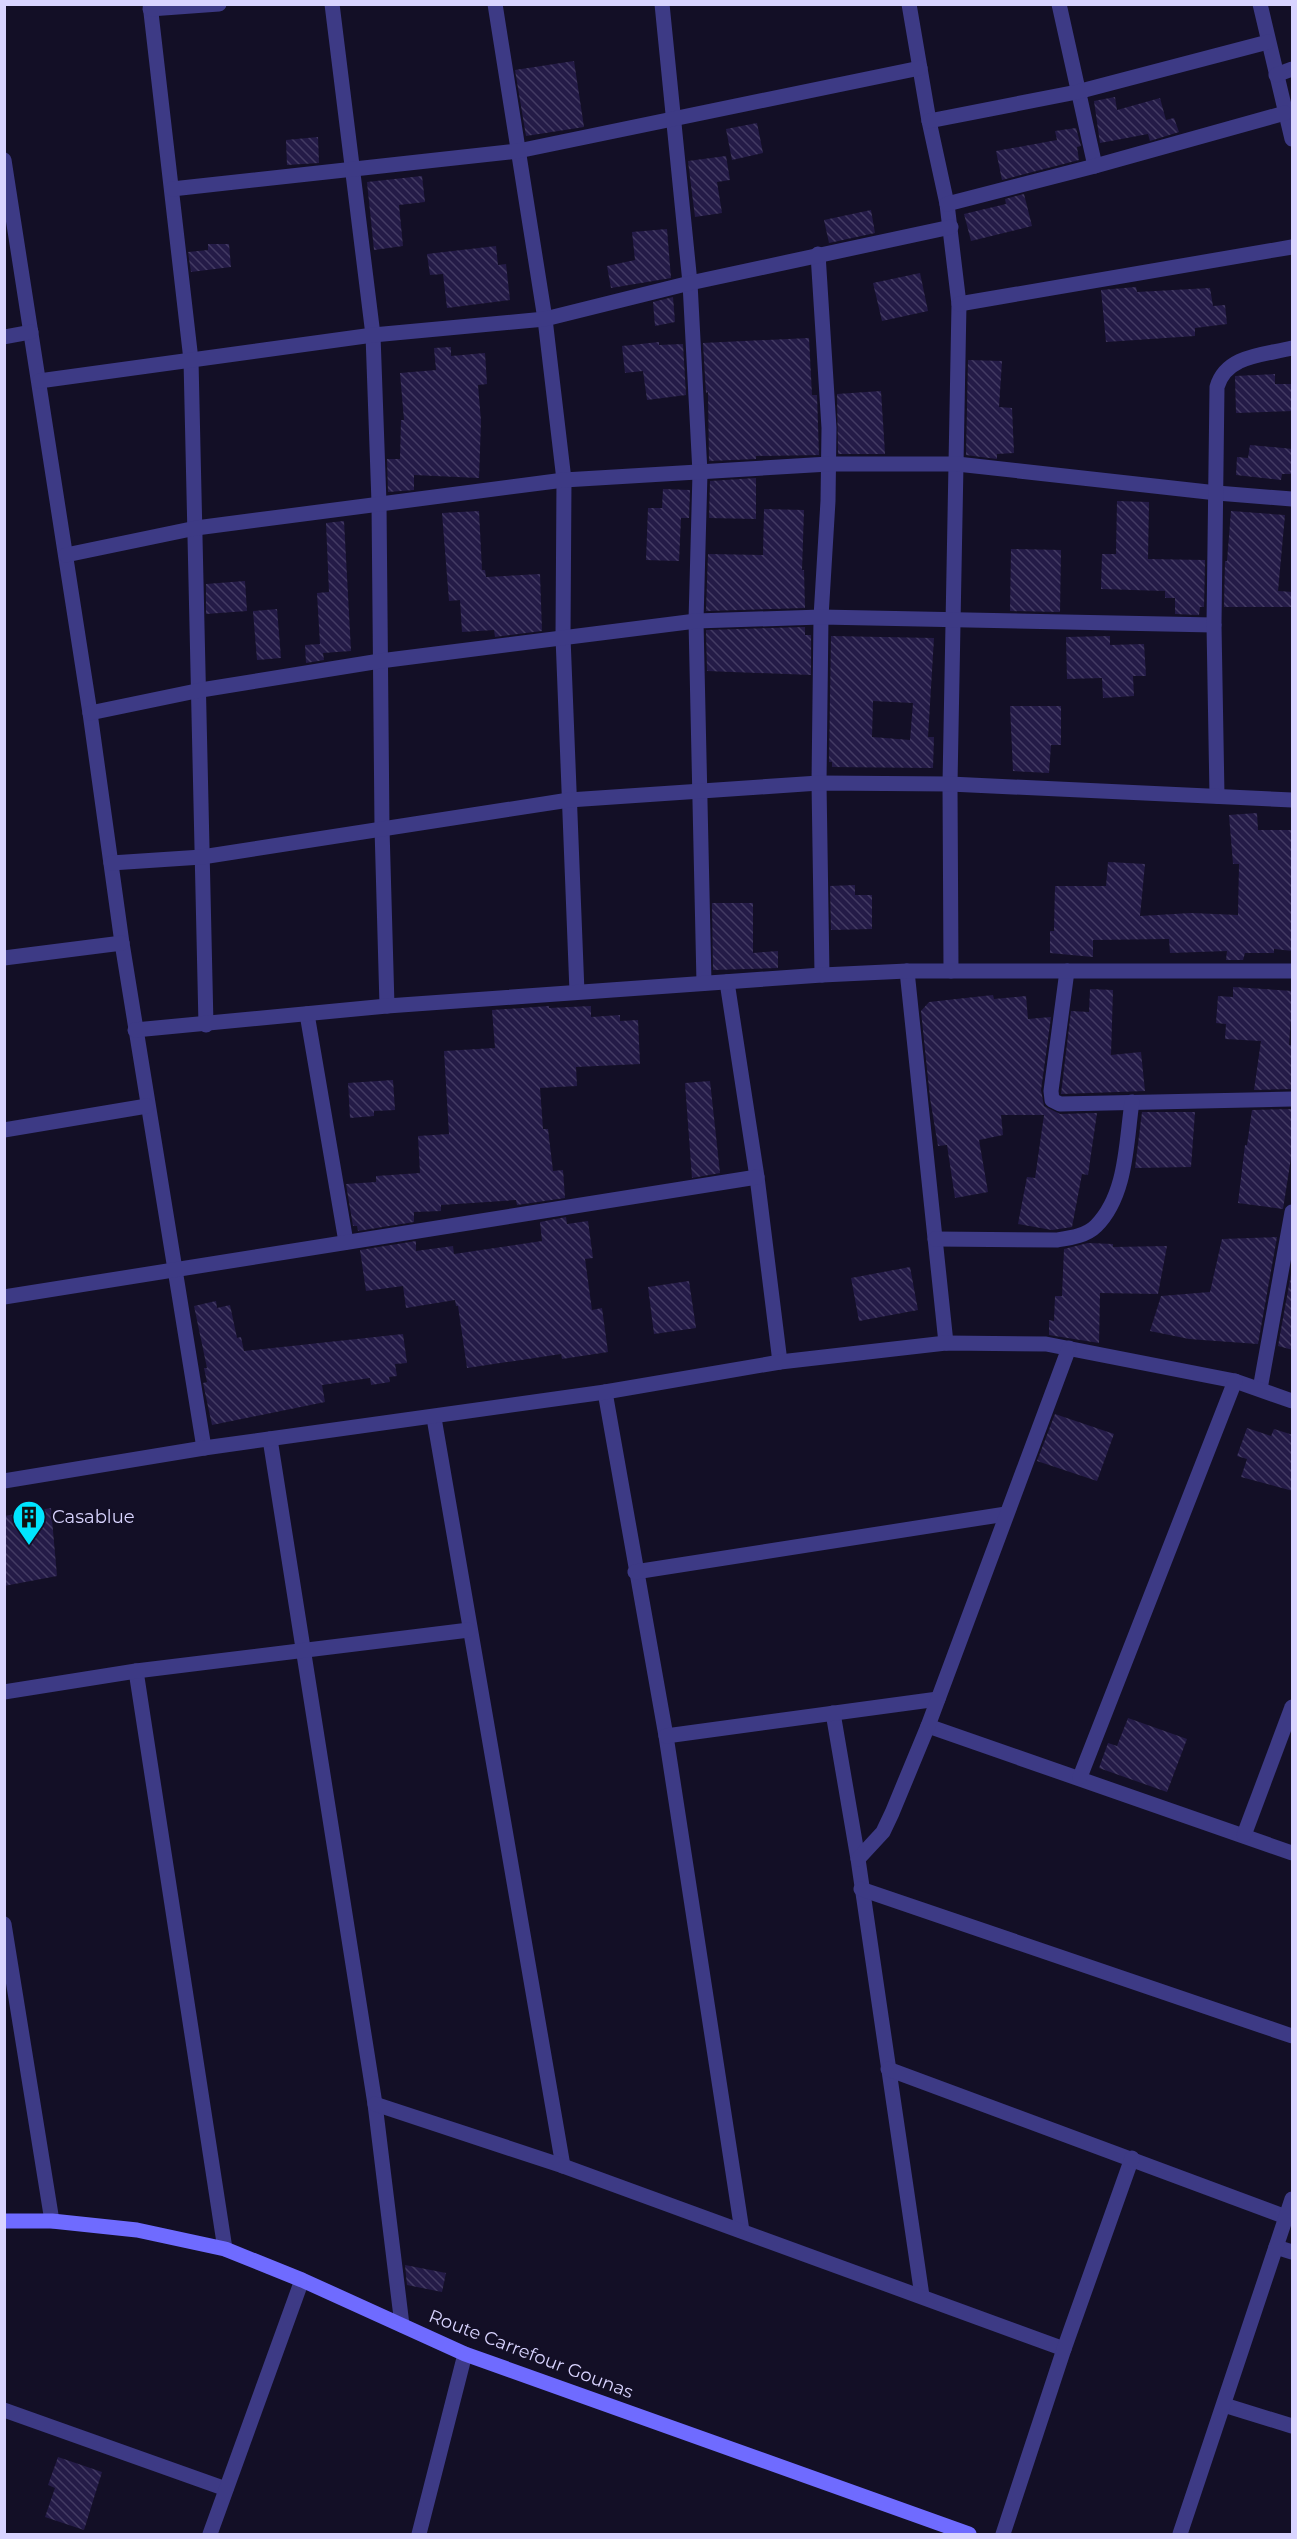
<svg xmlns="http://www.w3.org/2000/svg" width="1297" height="2539" font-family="Montserrat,sans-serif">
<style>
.building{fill:url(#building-back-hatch);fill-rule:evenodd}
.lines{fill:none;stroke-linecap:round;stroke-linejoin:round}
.street{stroke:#3d3a85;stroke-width:15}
.secondary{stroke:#6f6bff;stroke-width:15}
.labels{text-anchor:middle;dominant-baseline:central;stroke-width:4.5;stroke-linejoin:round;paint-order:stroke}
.poi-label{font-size:18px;fill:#d9d4ff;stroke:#130f26;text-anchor:start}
.street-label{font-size:18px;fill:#d9d4ff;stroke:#130f26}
</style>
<defs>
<pattern id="building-back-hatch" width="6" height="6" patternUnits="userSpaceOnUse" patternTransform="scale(1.5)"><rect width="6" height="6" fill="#241b47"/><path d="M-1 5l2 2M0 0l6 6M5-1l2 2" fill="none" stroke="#433b63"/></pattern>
</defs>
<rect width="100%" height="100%" fill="#130f26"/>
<g class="building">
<path d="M574,61L584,127L526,136L515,70Z"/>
<path d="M1115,97L1117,110L1160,98L1166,120L1174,118L1179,132L1150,141L1148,134L1100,143L1094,101Z"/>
<path d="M757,123L763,153L732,160L726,129Z"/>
<path d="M1076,128L1081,146L1077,147L1079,160L1002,180L996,151L1057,140L1055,131Z"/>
<path d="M318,137L319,163L287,165L286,140Z"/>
<path d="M726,156L730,180L717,182L722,213L695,217L688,161Z"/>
<path d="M422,176L425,202L399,205L403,246L374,250L367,182Z"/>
<path d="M1024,194L1032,226L971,241L964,214L1006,204L1005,199Z"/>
<path d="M871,210L875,233L829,243L824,220Z"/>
<path d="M667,229L671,278L611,288L607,266L635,260L632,232Z"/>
<path d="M208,244H229L231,267L191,272L188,252L208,250Z"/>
<path d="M496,246L498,265L506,264L510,300L447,308L443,274L430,275L427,254Z"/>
<path d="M920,273L928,311L882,321L873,283Z"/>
<path d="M1136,287L1137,292L1210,288L1213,306L1225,305L1227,324L1195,328V336L1106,342L1101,290Z"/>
<path d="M673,297L675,322L655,326L653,302Z"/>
<path d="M809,338L812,395H817L819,455L756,456V459L709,461L708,392L706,393L703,343Z"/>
<path d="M659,342V345L683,344L686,395L647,400L643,371L625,373L622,346Z"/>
<path d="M451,347V356L485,353L487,384L478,385L481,421L479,478L414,475V490L388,492L387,459H400L401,420H404L400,373L436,370L434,348Z"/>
<path d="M968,360L1002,361L999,407L1012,408L1014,453L997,454V459L966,455Z"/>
<path d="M1275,374V384H1293V411L1236,413L1235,376Z"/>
<path d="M881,391L885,454H838L837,394Z"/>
<path d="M1250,445L1293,449V474H1282L1281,480L1236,475L1237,457L1248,458Z"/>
<path d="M756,478V519L709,518L710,481Z"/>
<path d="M663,489L690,490L689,518H681L679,561L646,560L648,508H662Z"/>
<path d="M1117,501L1149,502L1148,559L1205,560L1204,607H1200L1199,615L1175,614V598H1165V591L1101,589L1102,554H1116Z"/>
<path d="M764,509L804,510L802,570H804L805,608L706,611L708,554L763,555Z"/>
<path d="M479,511L482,570H485L486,577L540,574L542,631L495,637L494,630L462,632L460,600L449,601L442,513Z"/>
<path d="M1231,511L1285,515L1278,591L1293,592V607H1224L1225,561H1227Z"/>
<path d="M344,521L351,651L323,653L324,660L306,663L305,645L320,644L317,593L329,592L326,523Z"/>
<path d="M1011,549L1061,550L1060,612L1010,611Z"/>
<path d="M245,581L247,611L206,614V584Z"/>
<path d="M277,609L281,658L257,660L253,611Z"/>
<path d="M805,627V635H811V675L707,671L706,630Z"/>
<path d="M831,636L934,638L928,737H934L933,768L832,767V762H829ZM873,701L913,703L910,740L872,737Z"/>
<path d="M1110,636V645L1144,644L1146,676H1133L1134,696L1103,698L1102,678L1067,679L1066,637Z"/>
<path d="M1010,706H1061V745H1051L1049,773L1013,771Z"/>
<path d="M1257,813L1258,830H1293V951L1274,949V953H1245L1243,960H1226L1227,951L1170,953L1169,939L1093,940V957L1050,953V931H1054L1055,886H1106L1108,862L1145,864L1140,916L1191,913L1238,915L1239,864H1233L1229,815Z"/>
<path d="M855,885V895H872V929L831,930L830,886Z"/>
<path d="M712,903H753V953L778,951V968L713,970Z"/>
<path d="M1233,987L1293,991L1289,1045H1293V1089L1254,1090L1261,1041L1225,1039L1226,1024L1216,1023L1218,996L1233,997Z"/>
<path d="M1090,989L1113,990L1111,1055L1141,1052L1145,1091L1061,1094L1071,1011L1089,1012Z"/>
<path d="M993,995L994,999L1026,996L1028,1019L1051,1017L1041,1090L1044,1106L1060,1114L1097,1113L1088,1175L1082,1174L1072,1227L1052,1230L1018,1224L1027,1177L1035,1178L1044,1115H1001L1003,1135L979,1140L988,1192L955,1198L947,1145L938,1146L930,1098L921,1011L929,1002Z"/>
<path d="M549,1006V1008L591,1006V1017L620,1015V1021L638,1020L640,1064L576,1067L577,1086L540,1088L543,1129H548L553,1171L563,1170L565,1198L517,1205L516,1200L441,1205V1211L414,1212V1222L358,1231L357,1226H353L346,1184L376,1182V1176L420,1173L418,1136L449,1134L444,1051L495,1048L492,1010Z"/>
<path d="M393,1080L395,1110L374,1111V1116L350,1118L348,1083Z"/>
<path d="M710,1081L720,1173L692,1178L685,1083Z"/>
<path d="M1293,1109V1145L1283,1209L1238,1203L1245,1145H1247L1252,1110Z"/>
<path d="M1142,1112H1195L1191,1167L1135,1168Z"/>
<path d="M566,1217L567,1224L588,1221L593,1258L585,1259L592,1310L602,1308L608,1352L562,1359L561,1354L467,1368L458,1306H456L455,1300L406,1308L403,1286L366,1291L360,1250L416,1241V1251L453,1246L454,1254L542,1241L540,1222Z"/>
<path d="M1277,1237L1258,1344L1189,1339L1150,1331L1161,1296L1210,1292L1222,1239Z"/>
<path d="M1088,1243L1113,1244V1247L1167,1246L1158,1294L1100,1293L1099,1343L1049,1335V1320L1054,1321L1055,1296H1062L1064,1249Z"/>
<path d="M910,1267L918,1310L859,1321L851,1278Z"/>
<path d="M1291,1274L1293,1275V1350L1278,1346Z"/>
<path d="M689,1281L696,1328L654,1334L648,1287Z"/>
<path d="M216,1301L217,1308L230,1305L237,1338L241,1337L244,1351L403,1334L407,1363L395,1364L397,1376L389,1377L390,1382L371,1385L370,1378L322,1385L325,1402L212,1425L203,1383L207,1382L204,1368H207L194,1306Z"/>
<path d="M1055,1414L1114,1434L1097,1481L1037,1461Z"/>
<path d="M1247,1428L1271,1436L1274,1429L1293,1435V1491L1241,1477L1247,1459L1237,1456Z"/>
<path d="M51,1508L57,1576L4,1586V1516Z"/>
<path d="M1128,1718L1187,1739L1167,1792L1099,1768L1108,1743L1117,1746Z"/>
<path d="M405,2265L446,2273L442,2292L407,2285Z"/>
<path d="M58,2457L102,2472L84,2530L45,2517L55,2488L48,2485Z"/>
</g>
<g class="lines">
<g class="street">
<path d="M150,4L191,360L206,1025"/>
<path d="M332,4L373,335L379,503L382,828L387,1006"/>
<path d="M495,4L545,319L564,480L563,637L577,992"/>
<path d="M662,4L690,283L700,473L696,621L704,983"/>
<path d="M909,4L929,121L947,204L959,304L950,784L951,971"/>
<path d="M1059,4L1095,166"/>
<path d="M1260,4L1292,139"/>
<path d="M150,9L219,4"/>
<path d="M1276,75L1292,69"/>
<path d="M929,121L1077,92L1268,42"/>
<path d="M4,160L90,713L122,943L204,1448"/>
<path d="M172,189L518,151L920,68"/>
<path d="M947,204L1095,166L1285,113"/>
<path d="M818,254L829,428L828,501L821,617L819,783L822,975"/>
<path d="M959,304L1292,247"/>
<path d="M4,337L31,332"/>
<path d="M39,381L373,335L545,319L690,283L951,227"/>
<path d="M66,555L196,528L564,480L829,464H957L1217,493L1292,499"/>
<path d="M90,713L201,690L380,661L696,621L821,617L1214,625"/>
<path d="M1217,796L1214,625L1217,387C1226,355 1264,355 1292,348"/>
<path d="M111,863L202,857L569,800L819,783L950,784L1292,800"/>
<path d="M4,958L122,943"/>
<path d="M907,971L946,1343"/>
<path d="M1067,971L1051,1091L1052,1100L1060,1104L1292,1099"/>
<path d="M727,982L757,1177L780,1362"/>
<path d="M307,1014L346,1242"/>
<path d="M135,1030L387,1006L822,975L907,971H1292"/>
<path d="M4,1130L147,1106"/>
<path d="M935,1239L1057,1240C1070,1238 1086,1236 1096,1226C1127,1195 1126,1142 1132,1102"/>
<path d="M4,1297L757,1177"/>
<path d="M1260,1389L1292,1212"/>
<path d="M605,1392L666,1736L742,2231"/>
<path d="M434,1418L563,2166"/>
<path d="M270,1439L375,2104L402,2325"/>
<path d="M4,1481L204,1448L605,1392L780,1362L946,1343L1046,1344L1235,1381L1292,1401"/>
<path d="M635,1572L1006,1514"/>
<path d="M136,1671L225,2249"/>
<path d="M4,1692L136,1671L469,1630"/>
<path d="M833,1713L858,1859L922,2296"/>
<path d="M928,1726L1292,1853"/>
<path d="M666,1736L938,1699"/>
<path d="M1080,1777L1235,1381"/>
<path d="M1244,1835L1292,1707"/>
<path d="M858,1859L883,1832L892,1813L928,1726L1069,1348"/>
<path d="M861,1889L1292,2036"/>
<path d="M4,1924L52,2221"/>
<path d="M888,2069L1286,2217"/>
<path d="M375,2104L563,2166L1064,2349"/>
<path d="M1276,2247L1292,2252"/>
<path d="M1224,2405L1292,2426"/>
<path d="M4,2410L226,2489"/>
<path d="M210,2534L302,2280"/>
<path d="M419,2534L465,2354"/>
<path d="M1003,2534L1064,2349L1132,2158"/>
<path d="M1180,2534L1292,2199"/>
</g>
<path class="secondary" d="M4,2221H52L137,2230L225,2249L302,2280L465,2354L969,2534"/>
</g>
<defs>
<symbol id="building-pin" viewBox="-11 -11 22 30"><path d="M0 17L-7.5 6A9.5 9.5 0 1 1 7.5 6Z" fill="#00e5ff" stroke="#130f26"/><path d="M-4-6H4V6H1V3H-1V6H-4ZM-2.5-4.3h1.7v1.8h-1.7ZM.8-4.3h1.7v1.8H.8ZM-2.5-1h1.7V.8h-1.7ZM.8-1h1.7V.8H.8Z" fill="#111"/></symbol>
</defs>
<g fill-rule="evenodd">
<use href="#building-pin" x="10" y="1498" width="38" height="52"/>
</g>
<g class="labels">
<g class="poi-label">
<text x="52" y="1517">Casablue</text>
</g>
<g class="street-label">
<text transform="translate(531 2354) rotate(21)">Route Carrefour Gounas</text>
</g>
</g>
<rect width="1297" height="2539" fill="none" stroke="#d9d4ff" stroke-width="12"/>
</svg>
